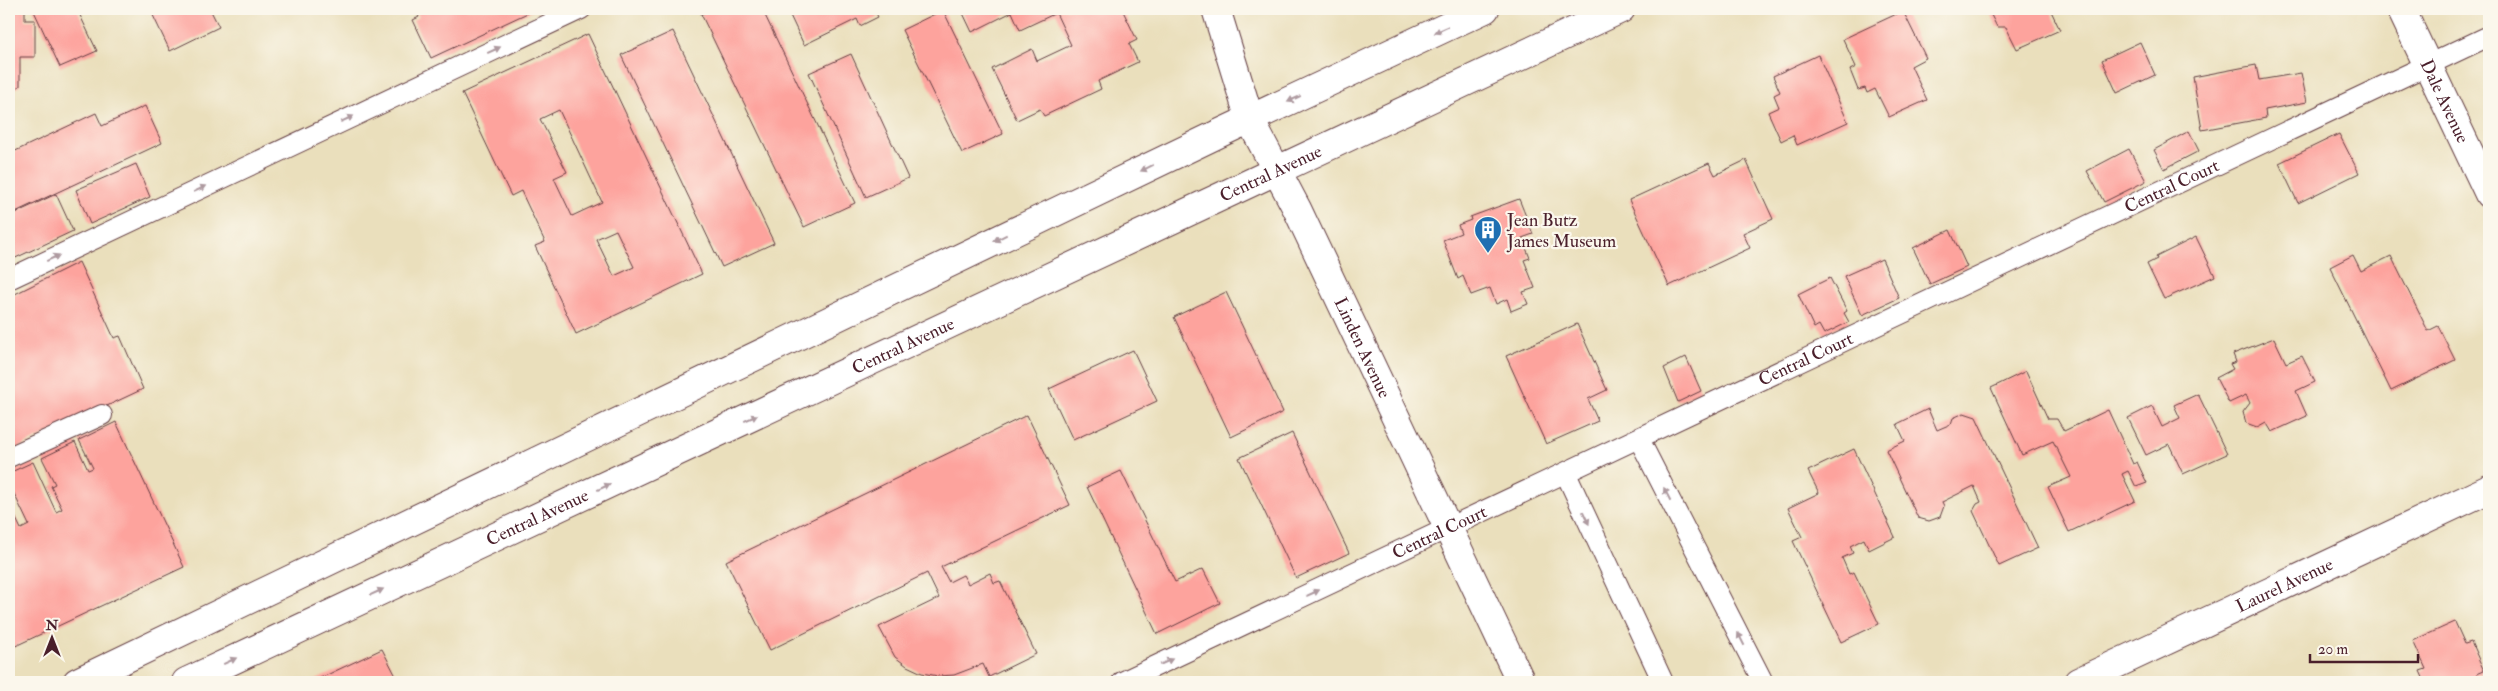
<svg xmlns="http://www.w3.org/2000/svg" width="2498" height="691" font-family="'IM FELL Double Pica',serif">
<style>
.building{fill:#fda39d;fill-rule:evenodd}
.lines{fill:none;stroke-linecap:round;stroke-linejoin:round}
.service-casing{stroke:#623c41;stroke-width:22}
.minor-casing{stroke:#623c41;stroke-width:30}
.service{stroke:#fff;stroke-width:20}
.minor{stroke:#fff;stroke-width:28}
.oneway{fill:#ae9aa0}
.labels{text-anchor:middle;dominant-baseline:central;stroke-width:4.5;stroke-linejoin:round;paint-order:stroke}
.street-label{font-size:18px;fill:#4a1f2b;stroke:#fbf7ec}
.poi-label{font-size:18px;fill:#4a1f2b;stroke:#fbf7ec;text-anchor:start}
</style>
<rect width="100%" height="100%" fill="#fbf7ec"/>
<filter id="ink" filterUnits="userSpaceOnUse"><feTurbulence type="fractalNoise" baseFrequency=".02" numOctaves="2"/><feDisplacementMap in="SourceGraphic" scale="10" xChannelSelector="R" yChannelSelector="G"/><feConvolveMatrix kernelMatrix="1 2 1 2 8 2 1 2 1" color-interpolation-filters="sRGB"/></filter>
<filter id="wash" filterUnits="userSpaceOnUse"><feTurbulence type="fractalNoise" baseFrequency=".0096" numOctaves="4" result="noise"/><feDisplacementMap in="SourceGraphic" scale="20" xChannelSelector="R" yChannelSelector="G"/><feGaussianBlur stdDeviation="1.12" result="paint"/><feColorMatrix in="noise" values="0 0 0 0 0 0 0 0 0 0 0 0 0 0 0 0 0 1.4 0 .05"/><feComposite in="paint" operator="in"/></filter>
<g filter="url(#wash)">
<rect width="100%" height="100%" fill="#eadfbc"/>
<g id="blocks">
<g class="building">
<path d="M9,9H25V20H35V57H20V86L9,91Z"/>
<path d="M33,9H77L97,51L60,67Z"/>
<path d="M150,9H210L219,27L170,51Z"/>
<path d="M415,9H536L431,58L413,20L419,17Z"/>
<path d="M713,9H762L855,203L804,227L701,14Z"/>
<path d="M787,9H878L875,11L878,17L860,26L857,19L804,45Z"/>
<path d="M961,9H1122L1137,40L1129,44L1138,62L1098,81L1101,89L1044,116L1040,109L1017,120L992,69L1032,49L1037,61L1071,45L1056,13L1020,30L1012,12L972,32Z"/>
<path d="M1988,9H2050L2060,30L2017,49L2006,27H1997Z"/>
<path d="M943,10L1003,134L962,153L902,30Z"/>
<path d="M1903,11L1926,58L1911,66L1927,100L1889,117L1875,89L1867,93L1865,88L1858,90L1850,70L1856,67L1843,39Z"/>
<path d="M673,31L774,243L722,267L621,55Z"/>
<path d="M588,34L702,274L576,334L535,246L545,242L521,191L511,196L462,93ZM559,110L602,202L572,216L554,178L567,172L540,119ZM616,230L634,267L614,276L596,239Z"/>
<path d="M2140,42L2155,75L2117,93L2102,60Z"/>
<path d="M851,54L908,178L866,197L809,73Z"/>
<path d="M1818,55L1848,122L1797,145L1793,135L1781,141L1768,112L1779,107L1774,95L1780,92L1773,76Z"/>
<path d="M2256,65L2259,80L2301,73L2307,102L2265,110L2266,118L2202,130L2193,77Z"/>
<path d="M145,106L162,143L9,215V154L96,113L102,126Z"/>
<path d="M2189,131L2199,151L2164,169L2154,150Z"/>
<path d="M2339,134L2359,173L2298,203L2279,163Z"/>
<path d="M2129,149L2146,181L2104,202L2087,171Z"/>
<path d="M1746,160L1773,219L1743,233L1750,248L1669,286L1629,200L1709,163L1715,175Z"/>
<path d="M136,164L150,197L90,224L76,190Z"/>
<path d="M56,194L73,231L9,261V216Z"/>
<path d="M1519,199L1533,234L1522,238L1530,258L1524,260L1535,288L1523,292L1528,304L1511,311L1507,299L1496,304L1490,288L1471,295L1463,276L1458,279L1443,240L1461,233L1458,225L1471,220L1470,217Z"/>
<path d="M1950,230L1967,267L1930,284L1913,248Z"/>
<path d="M2196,237L2215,276L2164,299L2147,264L2157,259L2156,257Z"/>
<path d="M2353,255L2361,271L2391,256L2428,331L2438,326L2455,360L2391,391L2330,267Z"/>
<path d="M1882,259L1899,298L1862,315L1844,276Z"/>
<path d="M79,262L114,338L120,336L143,389L9,452V297Z"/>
<path d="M1830,278L1847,311L1844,313L1849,322L1824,334L1819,325L1814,328L1798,294Z"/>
<path d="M1226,292L1283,412L1231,437L1174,317Z"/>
<path d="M1577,324L1607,390L1588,399L1598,421L1546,444L1506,356Z"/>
<path d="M2274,338L2286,363L2302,356L2315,382L2296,391L2307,416L2272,432L2266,422L2257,427L2246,423L2243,412L2250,403L2246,395L2229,403L2216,378L2233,369L2230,364L2236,362L2233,354Z"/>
<path d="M1133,350L1157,401L1073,440L1049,389Z"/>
<path d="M1686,357L1701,391L1678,402L1664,368Z"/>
<path d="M2026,371L2048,419H2057L2064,431L2108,410L2133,464L2137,462L2147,483L2136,487L2128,471L2122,474L2135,501L2069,532L2048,487L2071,477L2053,441L2022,455L1991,388Z"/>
<path d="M2198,394L2227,454L2183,474L2169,444L2146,455L2128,418L2152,406L2162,427L2180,418L2174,405Z"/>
<path d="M1928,409L1937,430L1951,424L1953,418L1964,413L1976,417L2038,548L1999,566L1973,511L1977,504L1981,502L1974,486L1942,502L1944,506L1940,517L1929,521L1918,518L1886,450L1905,441L1897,424Z"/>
<path d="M1027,415L1070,505L941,567L949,582L963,575L968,584L990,573L994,583L1000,581L1036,654L989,677L983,664L954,675L938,676L922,673L907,666L895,657L879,627L939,598L927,573L770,650L726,561Z"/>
<path d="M116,422L184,567L9,649V504L21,529L29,525L9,483V473L33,462L56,512L62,509L51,486L55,484L42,458L75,442L88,470L93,468L79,440Z"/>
<path d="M1292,433L1349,553L1296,578L1239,458Z"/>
<path d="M1854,449L1895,537L1869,550L1864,539L1850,546L1853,553L1842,558L1849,574L1854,572L1879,624L1841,642L1793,541L1802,537L1788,508L1819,493L1808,471Z"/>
<path d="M1121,471L1175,582L1203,569L1220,603L1157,634L1087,487Z"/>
<path d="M2455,622L2465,644L2471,642L2484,671L2477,674L2480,682H2425L2420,671L2426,669L2413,641Z"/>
<path d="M382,649L399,682H312Z"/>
</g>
</g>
</g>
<g filter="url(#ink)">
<use href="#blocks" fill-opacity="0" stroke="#623c41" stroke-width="1"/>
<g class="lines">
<defs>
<g id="service">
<path d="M9,279L581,9"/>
<path d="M1639,439L1763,682"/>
<path d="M9,457L102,415"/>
<path d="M1566,474L1663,682"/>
<path id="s1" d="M1122,682L2489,36"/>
</g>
<g id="minor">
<path id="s2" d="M1216,9L1250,120L1297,209L1521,682"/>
<path id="s3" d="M2401,9L2489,194"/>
<path d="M77,682L1218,134L1485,9"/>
<path id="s4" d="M186,682L1621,9"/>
<path id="s5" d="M2078,682L2489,489"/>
</g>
</defs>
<use href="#service" class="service-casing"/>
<use href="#minor" class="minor-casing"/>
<use href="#service" class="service"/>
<use href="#minor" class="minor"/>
</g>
<defs><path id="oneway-solid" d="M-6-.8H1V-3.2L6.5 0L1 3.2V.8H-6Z" transform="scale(1.25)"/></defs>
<g class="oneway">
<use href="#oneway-solid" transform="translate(1441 30) rotate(155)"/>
<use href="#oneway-solid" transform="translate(494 50) rotate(-25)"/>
<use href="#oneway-solid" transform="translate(1294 99) rotate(155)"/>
<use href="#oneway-solid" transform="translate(347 119) rotate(-25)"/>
<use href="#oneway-solid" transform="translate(1147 168) rotate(154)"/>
<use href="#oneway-solid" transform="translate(200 189) rotate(-25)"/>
<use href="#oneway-solid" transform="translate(1000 238) rotate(154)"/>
<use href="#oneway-solid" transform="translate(53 258) rotate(-25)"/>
<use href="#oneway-solid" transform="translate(751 418) rotate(-25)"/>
<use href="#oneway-solid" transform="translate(604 487) rotate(-25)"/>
<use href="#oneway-solid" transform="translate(1667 494) rotate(-117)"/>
<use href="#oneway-solid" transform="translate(1586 518) rotate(65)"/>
<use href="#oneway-solid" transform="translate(377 592) rotate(-25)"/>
<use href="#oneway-solid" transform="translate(1313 593) rotate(-25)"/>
<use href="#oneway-solid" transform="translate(1741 639) rotate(-117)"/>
<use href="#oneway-solid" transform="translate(230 661) rotate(-25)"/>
<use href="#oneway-solid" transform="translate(1166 662) rotate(-25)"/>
</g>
</g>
<defs>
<symbol id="building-pin" viewBox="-11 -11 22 30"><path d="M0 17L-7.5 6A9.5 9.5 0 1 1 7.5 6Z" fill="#1f6fb2" stroke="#fbf7ec"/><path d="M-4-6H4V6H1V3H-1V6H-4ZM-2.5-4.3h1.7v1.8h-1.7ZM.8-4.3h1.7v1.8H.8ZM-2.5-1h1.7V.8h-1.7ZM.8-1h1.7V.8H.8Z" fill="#fff"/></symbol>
</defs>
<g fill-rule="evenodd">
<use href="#building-pin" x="1472" y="214" width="32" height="43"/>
</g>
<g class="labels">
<g class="street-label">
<text stroke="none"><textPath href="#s3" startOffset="102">Dale Avenue</textPath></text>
<text stroke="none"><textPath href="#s4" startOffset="1198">Central Avenue</textPath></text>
<text stroke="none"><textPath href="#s1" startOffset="1161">Central Court</textPath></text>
<text stroke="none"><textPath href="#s4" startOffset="792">Central Avenue</textPath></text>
<text stroke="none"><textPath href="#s2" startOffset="370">Linden Avenue</textPath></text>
<text stroke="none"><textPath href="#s1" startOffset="756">Central Court</textPath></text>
<text stroke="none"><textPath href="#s4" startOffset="388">Central Avenue</textPath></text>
<text stroke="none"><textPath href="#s1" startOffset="351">Central Court</textPath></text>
<text stroke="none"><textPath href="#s5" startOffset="228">Laurel Avenue</textPath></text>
</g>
<g class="poi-label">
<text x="1507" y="220">Jean Butz<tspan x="1507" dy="21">James Museum</tspan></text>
</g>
</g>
<rect width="2498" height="691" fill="none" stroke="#fbf7ec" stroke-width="30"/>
<g transform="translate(52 638)" stroke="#fbf7ec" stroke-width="4" paint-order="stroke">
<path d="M0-4L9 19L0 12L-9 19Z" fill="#4a1f2b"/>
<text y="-8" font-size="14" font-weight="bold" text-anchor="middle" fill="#4a1f2b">N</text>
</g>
<path d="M2310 654v8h108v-8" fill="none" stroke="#4a1f2b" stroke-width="2.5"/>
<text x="2318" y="654" font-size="15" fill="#4a1f2b" stroke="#fbf7ec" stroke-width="4" paint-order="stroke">20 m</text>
</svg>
